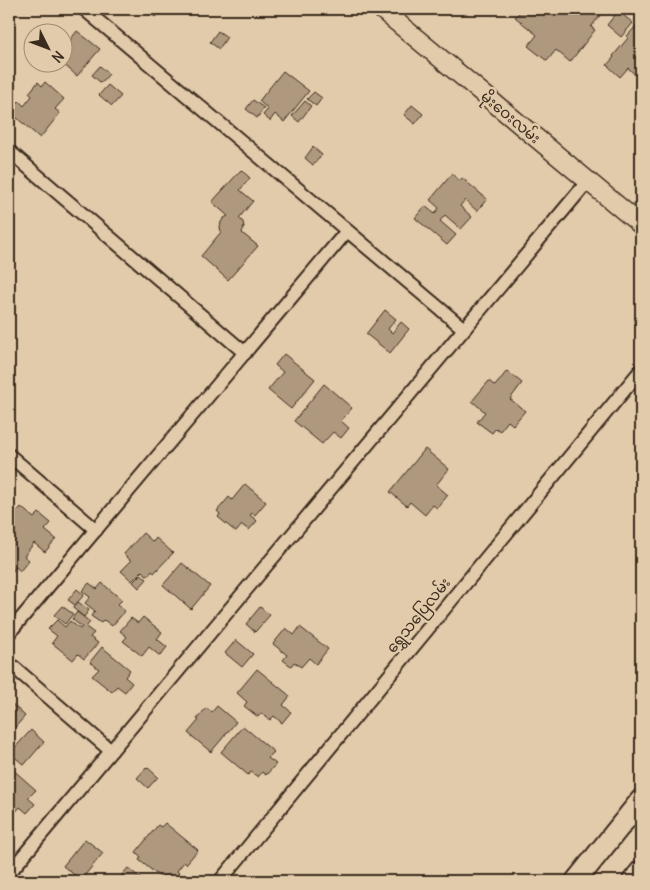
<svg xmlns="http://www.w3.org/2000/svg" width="650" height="890" font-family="Delius,'Noto Sans Myanmar',sans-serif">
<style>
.building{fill:#ae997f;stroke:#3b2a1e}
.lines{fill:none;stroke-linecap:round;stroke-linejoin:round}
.street-casing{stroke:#3b2a1e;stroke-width:16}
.secondary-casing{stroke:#3b2a1e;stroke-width:21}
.primary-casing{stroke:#3b2a1e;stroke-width:24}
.street{stroke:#e1cbaa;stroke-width:12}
.secondary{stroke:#e1cbaa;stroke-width:18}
.primary{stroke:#e1cbaa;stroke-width:20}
.labels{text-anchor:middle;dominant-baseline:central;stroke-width:5;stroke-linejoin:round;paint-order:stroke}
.street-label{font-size:15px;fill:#3b2a1e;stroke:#e1cbaa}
</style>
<rect width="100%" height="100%" fill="#e1cbaa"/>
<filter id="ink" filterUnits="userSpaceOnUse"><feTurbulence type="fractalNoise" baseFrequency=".02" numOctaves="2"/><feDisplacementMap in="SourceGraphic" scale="10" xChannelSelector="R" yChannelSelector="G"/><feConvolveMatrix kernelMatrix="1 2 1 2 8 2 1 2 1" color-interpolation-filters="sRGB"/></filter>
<g filter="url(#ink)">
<g class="building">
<path d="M147,9H162L155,17L146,10Z"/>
<path d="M523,9H605L591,27L595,30L570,62L556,50L547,61L528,46L537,35L515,17Z"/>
<path d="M618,11L633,23L621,37L607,25Z"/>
<path d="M637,25L641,29V80L628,68L620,77L607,65L614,57L613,56L628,38L627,36Z"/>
<path d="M77,31L100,49L77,76L61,62H62V47L64,48Z"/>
<path d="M218,31L227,37L219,49L210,42Z"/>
<path d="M100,66L109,74L101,83L92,75Z"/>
<path d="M283,71L309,91L284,122L275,114L270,121L263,115L268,109L259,101Z"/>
<path d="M38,82L42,86L45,82L64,99L55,109L60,113L40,138L10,112L19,101L24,106L32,96L29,93Z"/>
<path d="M108,85L121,96L112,106L99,95Z"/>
<path d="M314,92L322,98L316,106L307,99Z"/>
<path d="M253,100L264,108L257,118L246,109Z"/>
<path d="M305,101L311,106L299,122L292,116Z"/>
<path d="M412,105L423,114L415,124L404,115Z"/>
<path d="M313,147L322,155L313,165L305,158Z"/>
<path d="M241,170L250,178L240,190L253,201L239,218L243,222L244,227L242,233L258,246L228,280L201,256L221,232L220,227L221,222L224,218L228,216L212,202Z"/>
<path d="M452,174L460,181L462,178L487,199L477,211L465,200L460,206L472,217L461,229L445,215L440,221L456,235L447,245L415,218L425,206L435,214L439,208L430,200Z"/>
<path d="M385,310L396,319L388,329L392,333L401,322L409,329L390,353L366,334Z"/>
<path d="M284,354L315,379L291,409L268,390L283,372L275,365Z"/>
<path d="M507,371L522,383L510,399L525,411L513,425L508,421L500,431L496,428L492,433L477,422L485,412L472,401L489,381L495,386Z"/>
<path d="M324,384L352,408L341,421L349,428L341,438L333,432L322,444L294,421Z"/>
<path d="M425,449L449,469L436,485L448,495L437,508L433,505L425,515L410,502L407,506L390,492Z"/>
<path d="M245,484L266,502L255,515L252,513L250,515L257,521L249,530L242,525L236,532L218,517L220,514L217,511L229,497L232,500Z"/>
<path d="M21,507L34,518L39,513L51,523L45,530L56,539L45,552L34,543L24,556L29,560L20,571L16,567L12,572L9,570V521Z"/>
<path d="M143,533L153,542L156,538L173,553L154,573L152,571L148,576L142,571L132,581L121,571L131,561L124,554Z"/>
<path d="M182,563L210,586L191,609L163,585Z"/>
<path d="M141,574L147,579L139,588L133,582Z"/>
<path d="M89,583L97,589L102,583L122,600L117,605L125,611L112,626L104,620L101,623L91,616L95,611L85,603L90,597L82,591Z"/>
<path d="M77,589L84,595L75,605L68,600Z"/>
<path d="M78,602L89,610L84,617L73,608Z"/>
<path d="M62,606L73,614L65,624L54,615Z"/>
<path d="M260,607L270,615L255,632L246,624Z"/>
<path d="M77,612L90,622L86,627L94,633L90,637L98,643L84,659L78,654L73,660L52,643L57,636L48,629L57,620L65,627L70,621L80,629L82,627L72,619Z"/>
<path d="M143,617L162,632L157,639L167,647L160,656L149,647L142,656L123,641L127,637L120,631L131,618L138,623Z"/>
<path d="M300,627L328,649L316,664L309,658L301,667L294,662L291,666L283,660L287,655L273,644L286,628L294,635Z"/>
<path d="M236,640L253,654L242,667L225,653Z"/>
<path d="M102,647L130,670L125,677L132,683L125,692L117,686L112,692L92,676L99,669L90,662Z"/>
<path d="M257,669L290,696L283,705L291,712L282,723L274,716L270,720L261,713L258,717L244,706L247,702L237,693Z"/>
<path d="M9,701L25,716L10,733L9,732Z"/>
<path d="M217,706L236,722L211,752L188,733L199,720L197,719L206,708L212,712Z"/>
<path d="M243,726L274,752L268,758L276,764L266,775L262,772L258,777L251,772L248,775L221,752Z"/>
<path d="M31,730L44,742L24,765L10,753Z"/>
<path d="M10,767L36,790L28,798L35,804L27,813L20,807L13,815L9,812V768Z"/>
<path d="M147,767L158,777L148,788L137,778Z"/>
<path d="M165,823L198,850L186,864L184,862L177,871L179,873L172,881H165L139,860L141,857L136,852L158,825L161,827Z"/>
<path d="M85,839L103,853L81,880L63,866Z"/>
<path d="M128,868L144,881H125L120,877Z"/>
</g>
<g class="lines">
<defs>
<g id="street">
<path d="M84,9L464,329"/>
<path d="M9,151L245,353"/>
<path d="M9,455L96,530"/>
<path d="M9,633L347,231"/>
<path d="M9,663L111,751"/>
<path d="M9,873L588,181"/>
<path d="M9,875L17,881"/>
<path d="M220,881L641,370"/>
</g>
<path id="secondary" d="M381,9L641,225"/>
<g id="primary">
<path d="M576,881L641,800"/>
<path d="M633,881L641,871"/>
</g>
</defs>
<use href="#street" class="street-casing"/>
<use href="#secondary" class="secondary-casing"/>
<use href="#primary" class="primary-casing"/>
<use href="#street" class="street"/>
<use href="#secondary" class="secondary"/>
<use href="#primary" class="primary"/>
</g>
</g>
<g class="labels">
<g class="street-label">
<text transform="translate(511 117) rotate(40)">မိုးဝေးလမ်း</text>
<text transform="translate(418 615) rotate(-51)">ရွှေသပြေလမ်း</text>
</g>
</g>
<rect width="650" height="890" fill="none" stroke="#e1cbaa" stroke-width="30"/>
<rect x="15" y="15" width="620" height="860" fill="none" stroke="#3b2a1e" stroke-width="2" filter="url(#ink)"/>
<g transform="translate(48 48) rotate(132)"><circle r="24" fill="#e1cbaa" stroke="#9f8b72"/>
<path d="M0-4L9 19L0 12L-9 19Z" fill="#3b2a1e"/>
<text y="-8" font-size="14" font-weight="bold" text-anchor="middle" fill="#3b2a1e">N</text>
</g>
</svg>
